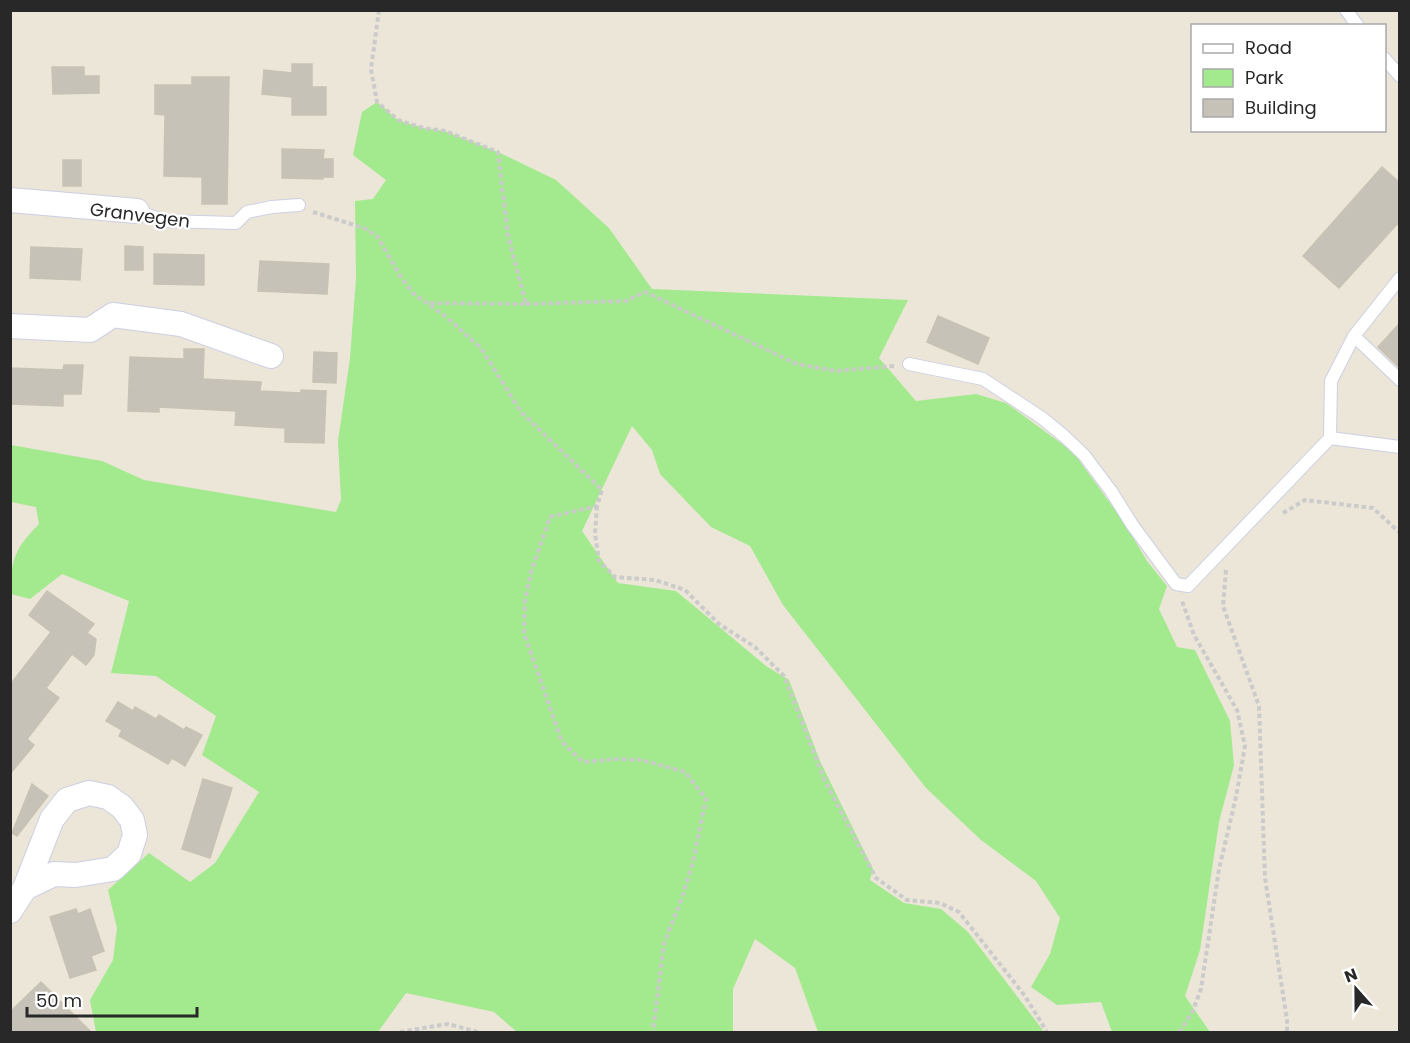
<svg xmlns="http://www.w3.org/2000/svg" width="1410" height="1043" font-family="Poppins,sans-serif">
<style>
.green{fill:#a3e98e}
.building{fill:#c7c2b8;stroke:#c7c2b2;stroke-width:1.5}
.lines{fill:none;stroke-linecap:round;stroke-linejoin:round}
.service-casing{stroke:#cdcfe3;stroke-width:14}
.minor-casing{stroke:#cdcfe3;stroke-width:26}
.path{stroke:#cbcbcb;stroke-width:4;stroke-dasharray:4.5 3;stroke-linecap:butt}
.service{stroke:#fff;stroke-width:12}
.minor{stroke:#fff;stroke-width:24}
.labels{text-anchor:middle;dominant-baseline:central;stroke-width:4.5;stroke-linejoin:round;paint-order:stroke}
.street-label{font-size:18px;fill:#282828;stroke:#fff}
</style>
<rect width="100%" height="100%" fill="#ece6d8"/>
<path class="green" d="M377,102L398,120L423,128L445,131L498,152L556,180L609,228L652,289L908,300L879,358L916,401L976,394L1006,403L1073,452L1123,521L1147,561L1167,586L1159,609L1177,647L1195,650L1230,721L1234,765L1219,822L1200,950L1185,996L1210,1032H1112L1101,1002L1057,1005L1031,987L1050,954L1060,918L1036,881L981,840L926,788L783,605L750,546L711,527L660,474L652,450L632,426L582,531L618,583L676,591L766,666L789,680L820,761L873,869L870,880L904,903L941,909L968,932L1042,1029L1043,1032H818L795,968L755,939L733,989V1032H517L494,1012L406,993L378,1032H96L90,1000L113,960L117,928L108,890L149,853L190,882L215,863L259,792L202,755L216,716L156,676L111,673L129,601L62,574L30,599L11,594C10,561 15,548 39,524L36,507L11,502V445L102,461L144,480L336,512L341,500L338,441L350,358L356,278L355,201L373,199L386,180L353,155L362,112Z"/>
<g class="building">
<path d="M292,64H312V87H326V115H292V97L262,94L264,70L292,73Z"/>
<path d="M52,67H84V76H99V93L53,94Z"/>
<path d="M192,77H229L227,204H202V177L164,176L165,115L155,114V85H192Z"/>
<path d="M282,149L324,150L323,159H333V177H323V179L282,178Z"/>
<rect x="63" y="160" width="18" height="26"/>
<path d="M1382,167L1400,183V221L1339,288L1303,256Z"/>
<path d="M125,246L143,247V270H125Z"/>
<path d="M31,247L82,249L80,280L30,278Z"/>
<path d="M154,254L204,255V285L154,284Z"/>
<path d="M260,261L329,264L327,294L258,291Z"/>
<path d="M938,316L989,338L978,364L927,342Z"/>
<path d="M1400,323V368L1378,347Z"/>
<path d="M184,349H204L203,379L261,382L260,391L301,393V390L326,391L324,443L285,442V428L235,425L236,411L159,407V412L128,411L130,357L184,359Z"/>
<path d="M314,352L337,353L336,383L313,382Z"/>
<path d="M64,365H83L81,394H63V406L10,404V368L63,370Z"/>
<path d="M47,591L94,624L87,633L96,639L94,655L86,665L72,654L46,688L59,698L27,739L34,745L10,774V685L51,632L29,615Z"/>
<path d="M118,702L133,711L135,707L156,719L159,715L184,730L186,727L202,735L185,766L172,758L168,764L119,736L122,730L106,721Z"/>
<path d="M203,779L232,788L210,858L182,849Z"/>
<path d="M32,784L48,796L17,836L12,833Z"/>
<path d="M76,909L78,914L90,909L104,951L91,956L96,970L70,978L50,917Z"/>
<path d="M41,982L91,1032H10V1012Z"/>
</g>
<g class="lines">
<defs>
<g id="service">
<path d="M1346,10L1358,26"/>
<path d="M1384,58L1400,76"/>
<path d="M137,211L165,221L236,223L247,212L272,207L299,205"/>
<path d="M1400,278L1354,336L1400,380"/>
<path d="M909,364L983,379L1042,418L1064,436L1084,455L1111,491L1133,526L1176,584L1188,586L1330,438L1331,381L1354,336"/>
<path d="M1330,438L1400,447"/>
</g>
<g id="minor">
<path d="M10,200L137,211"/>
<path d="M10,326L90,330L113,315L181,324L271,356"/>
<path d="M10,911L25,888L52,819L67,800L89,793L108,797L122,807L132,820L135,835L129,854L113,869L76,875L54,874L25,888"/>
</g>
</defs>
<use href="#service" class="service-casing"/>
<use href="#minor" class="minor-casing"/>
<g class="path">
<path d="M379,10L371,69L377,102L398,120L423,128L445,131L498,152L508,236L526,304L426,303"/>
<path d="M313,212L364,228L377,236L402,279L414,294L445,316L481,348L521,412L602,490L597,506L550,517L531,572L525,601L524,633L562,742L583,762L617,759L642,760L685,772L706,799L693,862L681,901L664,943L653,1032"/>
<path d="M526,304L626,301L645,292L797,364L836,371L894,366"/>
<path d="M597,506L595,534L599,561L615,577L655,580L685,590L719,624L755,647L784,676L825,781L876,878L907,900L940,903L959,912L1025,996L1047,1032"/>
<path d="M1283,513L1305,500L1373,508L1400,533"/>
<path d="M1226,570L1223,606L1259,706L1265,878L1287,1020V1032"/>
<path d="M400,1032L448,1024L478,1032"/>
<path d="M1179,1032L1192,1013L1201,989L1219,869L1236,797L1245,746L1237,710L1194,635L1182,601"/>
</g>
<use href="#service" class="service"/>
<use href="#minor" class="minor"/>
</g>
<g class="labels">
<g class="street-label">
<text transform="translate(140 215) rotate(7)">Granvegen</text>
</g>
</g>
<rect width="1410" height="1043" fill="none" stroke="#282828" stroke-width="24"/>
<rect x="1191" y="24" width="195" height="108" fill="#ffffff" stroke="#a9a9a9" stroke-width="1.5"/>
<rect x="1203" y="44" width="30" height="9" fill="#ffffff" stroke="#a9a9a9" stroke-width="1.5"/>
<text x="1245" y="54" font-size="18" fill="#282828">Road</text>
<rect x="1203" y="69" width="30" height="18" fill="#a3e98e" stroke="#a9a9a9" stroke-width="1.5"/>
<text x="1245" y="84" font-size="18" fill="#282828">Park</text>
<rect x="1203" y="99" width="30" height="18" fill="#c7c2b8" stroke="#a9a9a9" stroke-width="1.5"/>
<text x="1245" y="114" font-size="18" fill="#282828">Building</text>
<g transform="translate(1356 989) rotate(339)" stroke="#ffffff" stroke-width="4.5" paint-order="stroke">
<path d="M0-4.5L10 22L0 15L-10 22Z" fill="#282828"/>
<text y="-9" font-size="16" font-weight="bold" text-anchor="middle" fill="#282828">N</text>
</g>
<path d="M27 1007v9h170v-9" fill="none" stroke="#282828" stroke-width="3"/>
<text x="36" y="1007" font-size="18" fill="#282828" stroke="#ffffff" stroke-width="4.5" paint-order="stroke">50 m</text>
</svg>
